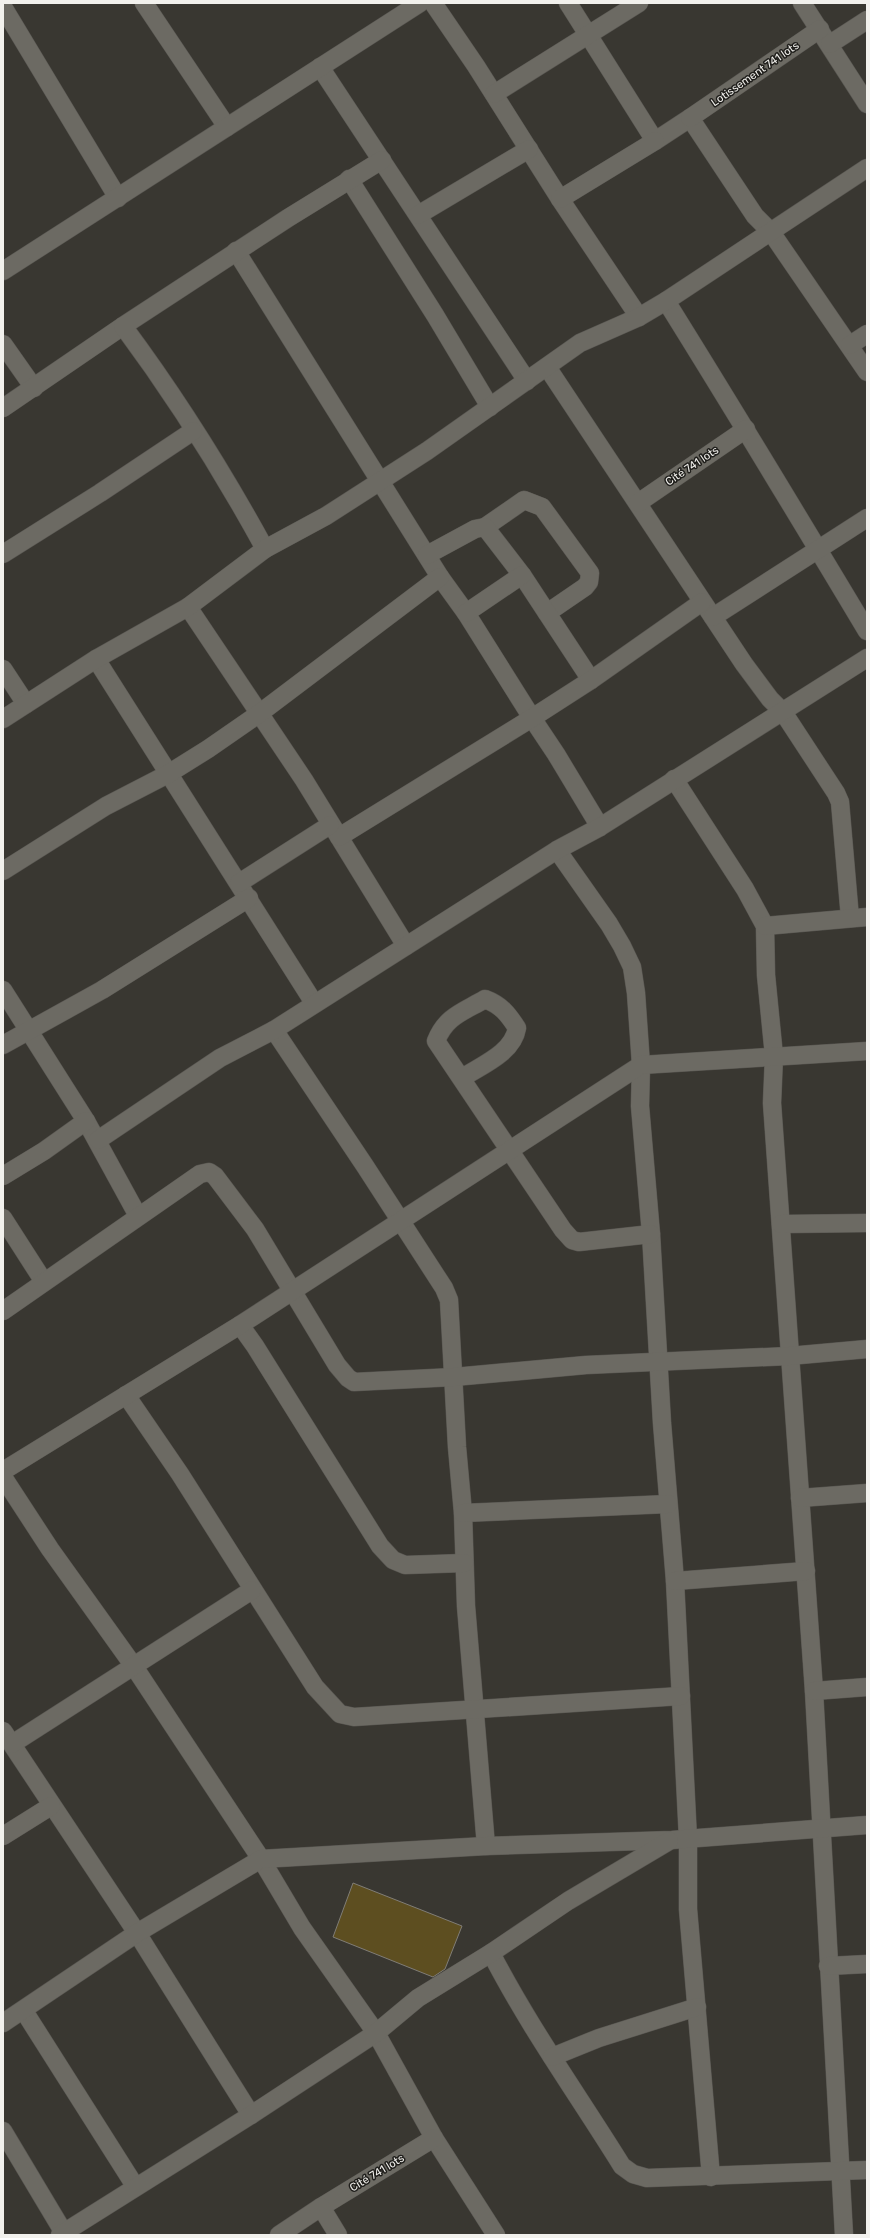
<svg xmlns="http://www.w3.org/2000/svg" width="870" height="2238" font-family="Rubik,sans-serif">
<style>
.building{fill:#5d4e20;stroke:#807d76}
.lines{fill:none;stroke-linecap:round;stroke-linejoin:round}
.minor-casing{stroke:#575550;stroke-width:19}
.minor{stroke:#6c6a63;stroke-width:18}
.labels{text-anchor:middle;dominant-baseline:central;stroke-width:3;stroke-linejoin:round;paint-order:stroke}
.street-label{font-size:11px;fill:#f2f1ed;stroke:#1f1e1b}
</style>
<rect width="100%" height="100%" fill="#393731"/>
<path class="building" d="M353,1883L462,1926L445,1969L433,1977L333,1937Z"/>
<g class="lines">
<defs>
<g id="minor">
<path d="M144,3L227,127"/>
<path d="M433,3L476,66L560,199L639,317"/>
<path d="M568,3L655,141L690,118L755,216L771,232L867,372"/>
<path d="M802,3L867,104"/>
<path d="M3,7L118,198"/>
<path d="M830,44L867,20"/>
<path d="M320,67L527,381"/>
<path d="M494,94L639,3"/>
<path d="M690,118L820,29"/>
<path d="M349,179L435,315L490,407"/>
<path d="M560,199L655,141"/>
<path d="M418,215L529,149"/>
<path d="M236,251L440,577L466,613L532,718L556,754L600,827"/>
<path d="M3,271L420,3"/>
<path d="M666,301C734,410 801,521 867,631"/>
<path d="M3,344L34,388"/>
<path d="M850,345L867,334"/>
<path d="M547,367L744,664L770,699L783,712L836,793L840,802L850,918"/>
<path d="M3,408L123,326"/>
<path d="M638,503L746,429"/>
<path d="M485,527L524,500L542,507L590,573L589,582L585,587L547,613"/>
<path d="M265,549C223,472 175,396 123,326L288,218L382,160"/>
<path d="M3,554L100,493L193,431"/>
<path d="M427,555L475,529L485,527L522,575L591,680"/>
<path d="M188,607L304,780L406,946"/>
<path d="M466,613L522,575"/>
<path d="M713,617L867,518"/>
<path d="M96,659L314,1003"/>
<path d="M3,669L26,704"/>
<path d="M3,719L96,659L188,607L265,549L326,516L427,451L580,343L639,317L666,301L867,168"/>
<path d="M674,779L745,889L765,926L766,975L774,1056L772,1103L814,1691L844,2235"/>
<path d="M339,837L532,718L591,680L702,602"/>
<path d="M557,850L609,924L622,946L632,967L636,993L641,1065L640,1106L651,1234L662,1423L675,1581L688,1839V1909L711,2177"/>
<path d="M3,871L106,806L168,774L208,749L260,713L440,577"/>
<path d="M239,883L330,825"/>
<path d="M765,926L867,917"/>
<path d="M3,990L86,1121L138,1216"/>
<path d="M274,1030L365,1166L444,1288L449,1300L457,1447L463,1513L466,1606L486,1846"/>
<path d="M3,1045L102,990L249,898"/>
<path d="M462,1078C482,1065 513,1053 517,1028C508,1014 501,1005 485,999C463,1012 446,1016 436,1041L563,1230L572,1240L579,1242L651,1234"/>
<path d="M98,1140L220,1058L274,1030L557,850L600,827L867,658"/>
<path d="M3,1176L44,1151L86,1121"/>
<path d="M3,1218L44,1282"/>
<path d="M781,1224L867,1223"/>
<path d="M3,1311L200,1174L209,1172L215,1176L255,1229L337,1365L348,1378L354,1382L454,1377L586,1365L789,1356L867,1349"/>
<path d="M240,1325L255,1346L380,1546L393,1560L405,1565L464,1563"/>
<path d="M126,1395L180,1474L315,1687L340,1714L354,1717L681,1696"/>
<path d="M3,1471L240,1325L641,1065L867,1051"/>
<path d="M3,1477L50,1549L133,1665L261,1859L302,1928L376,2033L434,2138L496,2235"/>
<path d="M800,1498L867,1493"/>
<path d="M463,1513L668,1504"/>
<path d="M675,1581L806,1571"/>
<path d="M814,1691L867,1687"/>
<path d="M3,1731L137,1933L251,2115"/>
<path d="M12,1744L252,1590"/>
<path d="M3,1836L51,1806"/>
<path d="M491,1953C529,2027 578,2095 622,2166L633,2174L647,2178L867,2170"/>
<path d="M828,1966L867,1964"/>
<path d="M24,2011L135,2186"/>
<path d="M3,2023L137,1933L261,1859L486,1846L672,1840L867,1825"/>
<path d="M552,2057L599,2038L697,2007"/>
<path d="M3,2131L64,2233"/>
<path d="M321,2207L434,2138"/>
<path d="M60,2235L251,2115L376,2033L418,1998L491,1953L568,1901L669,1841"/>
<path d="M279,2235L321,2207L338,2235"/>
</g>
</defs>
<use href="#minor" class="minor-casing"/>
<use href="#minor" class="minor"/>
</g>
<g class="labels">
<g class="street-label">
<text transform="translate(755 74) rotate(-35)">Lotissement 741 lots</text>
<text transform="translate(692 466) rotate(-34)">Cité 741 lots</text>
<text transform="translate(377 2173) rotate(-31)">Cité 741 lots</text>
</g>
</g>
<rect width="870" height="2238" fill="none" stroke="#f2f1ed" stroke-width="8"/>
</svg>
